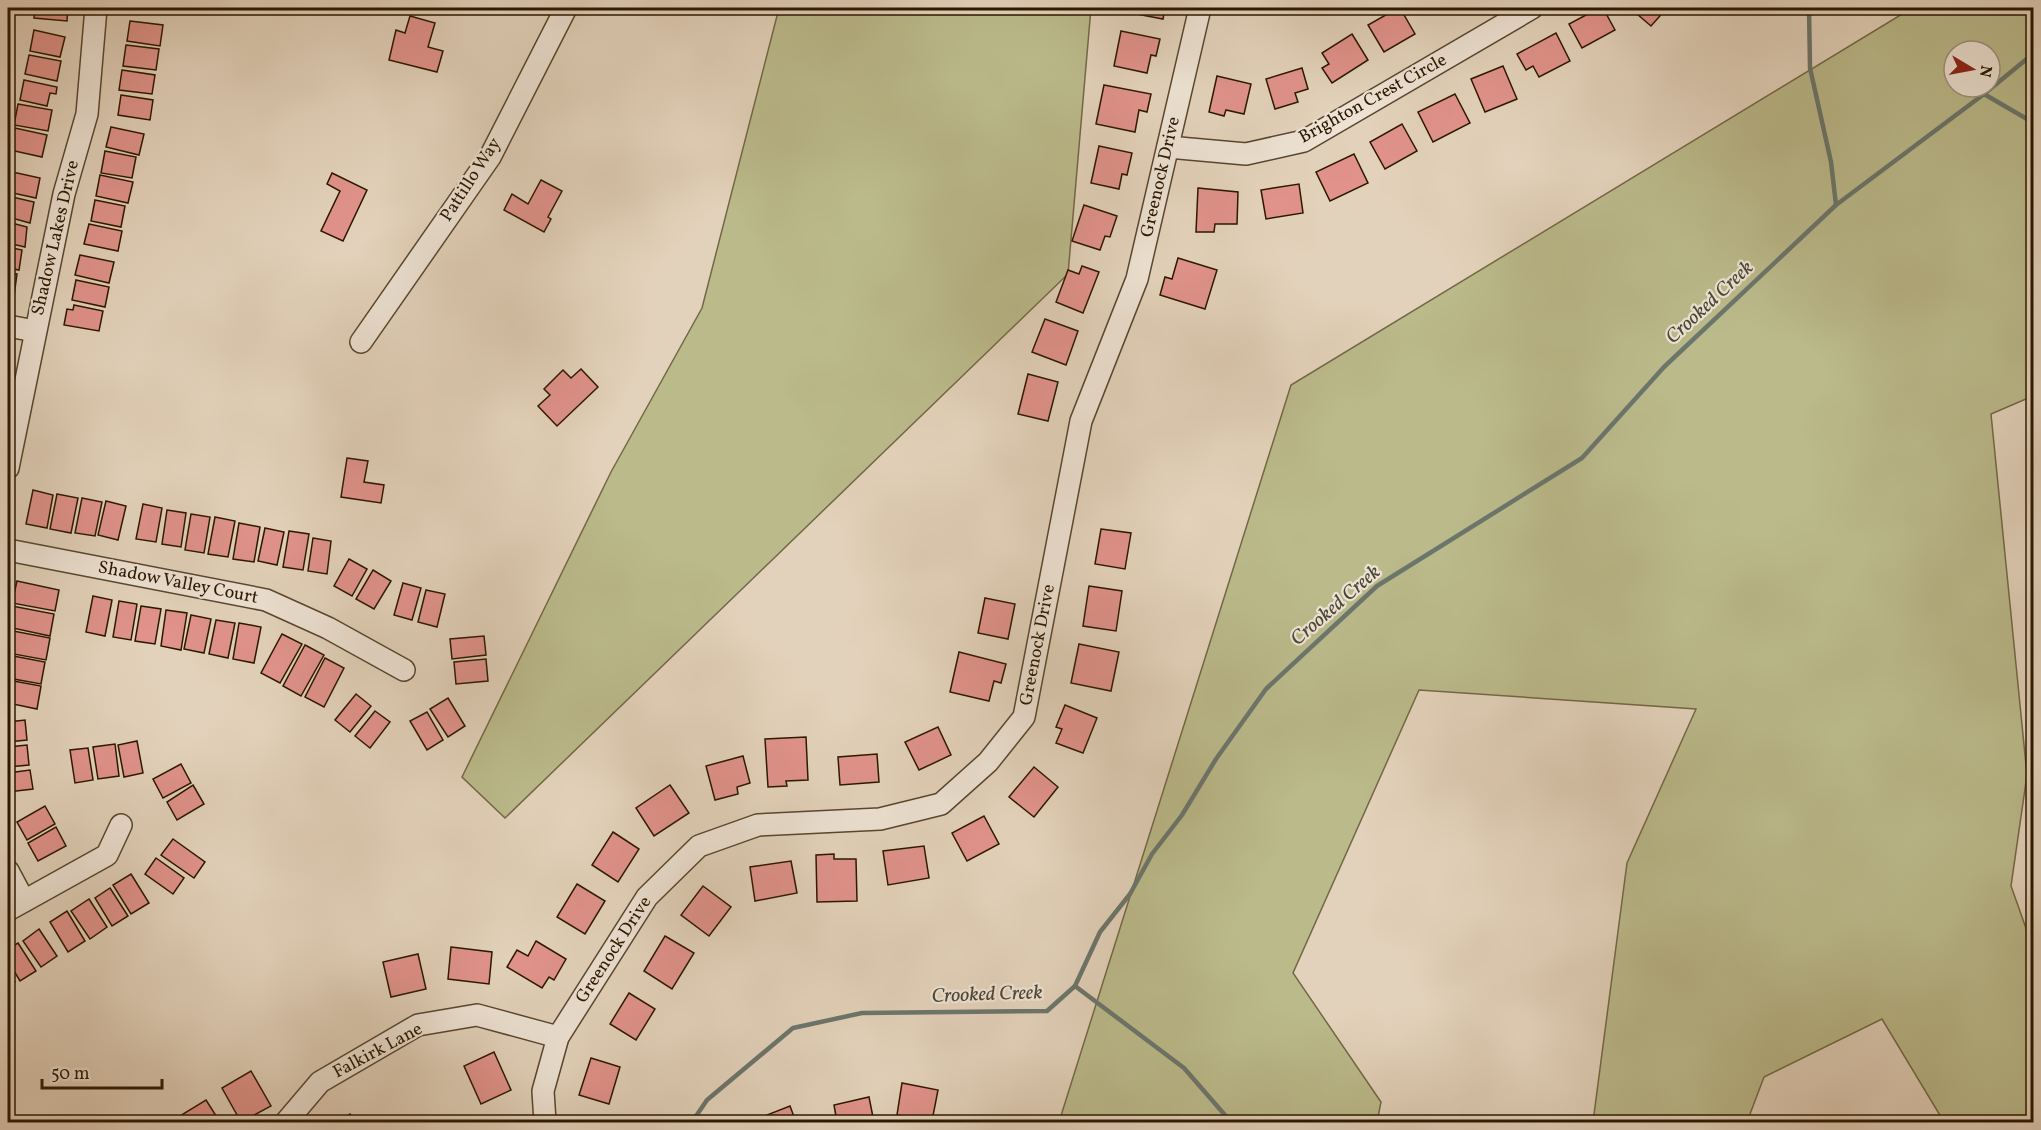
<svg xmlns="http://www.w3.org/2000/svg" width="2041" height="1130" font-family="Vollkorn,serif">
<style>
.green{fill:#bbba8b;stroke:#736846;stroke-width:1.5;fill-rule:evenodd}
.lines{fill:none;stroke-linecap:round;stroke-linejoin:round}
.stream{stroke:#6b766c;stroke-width:4.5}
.building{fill:#e1938b;stroke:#2b1700;stroke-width:1.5}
.minor-casing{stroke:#59462f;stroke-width:24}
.minor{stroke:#ede2d3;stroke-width:21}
.labels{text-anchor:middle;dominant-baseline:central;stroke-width:4.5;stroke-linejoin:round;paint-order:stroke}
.street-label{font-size:18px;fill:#2b1700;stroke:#ede2d3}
.water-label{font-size:20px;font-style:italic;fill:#4b4736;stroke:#ede2d3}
</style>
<rect width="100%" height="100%" fill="#e3d2bb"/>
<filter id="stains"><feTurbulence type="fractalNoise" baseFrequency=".00333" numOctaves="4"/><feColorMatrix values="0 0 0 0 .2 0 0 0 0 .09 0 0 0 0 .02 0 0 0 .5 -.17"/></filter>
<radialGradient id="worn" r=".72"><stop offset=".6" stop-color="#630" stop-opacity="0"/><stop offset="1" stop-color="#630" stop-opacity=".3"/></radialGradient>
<g class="green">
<path d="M779,8H1091L1068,274L505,818L462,777L611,472L702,308Z"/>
<path d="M1912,8H2033V396L1991,414L2027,775L2011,886L2033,948V1122H1944L1882,1019L1764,1077L1747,1122H1593L1627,863L1696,709L1419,690L1293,973L1381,1102L1377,1122H1059L1291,385ZM1954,51H1990V87H1954Z"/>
</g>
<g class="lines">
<g class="stream">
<path d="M1809,8L1810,68L1831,162L1836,205"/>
<path d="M1984,94L2034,123"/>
<path d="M1075,986L1184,1068L1231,1122"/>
<path d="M692,1122L707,1100L793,1028L862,1013L1047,1011L1075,986L1100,932L1130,894L1152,854L1182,815L1216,759L1266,689L1377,586L1582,458L1664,367L1836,205L1984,94L2034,53"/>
</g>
</g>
<g class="building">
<path d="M35,8H68L67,21L34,18Z"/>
<path d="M1132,8H1165L1163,19L1131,13Z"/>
<path d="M1398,8H1400L1415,34L1384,52L1368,25Z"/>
<path d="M1599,8H1603L1615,30L1582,48L1569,24Z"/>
<path d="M1630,8H1667L1651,26Z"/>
<path d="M410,16L435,23L428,47L443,51L437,72L389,60L396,30L405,33Z"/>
<path d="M130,21L163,25L160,46L127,41Z"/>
<path d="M34,30L65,37L60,57L30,51Z"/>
<path d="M1121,31L1160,39L1156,56L1151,55L1147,73L1114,66Z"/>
<path d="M1556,33L1570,61L1539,77L1533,66L1526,70L1517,54Z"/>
<path d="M1352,34L1368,60L1332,83L1322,68L1329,64L1322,53Z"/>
<path d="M126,45L159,49L156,70L123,66Z"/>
<path d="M29,55L61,61L57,81L25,74Z"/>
<path d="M1503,66L1517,99L1485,112L1471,79Z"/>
<path d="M1302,68L1308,89L1295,93L1298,102L1275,109L1266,79Z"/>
<path d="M122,70L155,75L152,94L119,90Z"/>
<path d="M1217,76L1251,84L1244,114L1226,110L1224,116L1209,112Z"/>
<path d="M24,80L57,87L56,94L50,93L47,106L20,100Z"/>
<path d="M1104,85L1151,94L1147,112L1139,110L1135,132L1096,124Z"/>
<path d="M1455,94L1470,123L1433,142L1418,112Z"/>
<path d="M121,95L153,100L150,120L118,115Z"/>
<path d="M18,104L52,110L48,131L14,125Z"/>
<path d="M1402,124L1417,151L1385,169L1370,142Z"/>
<path d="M111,127L144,134L139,155L106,147Z"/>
<path d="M15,128L47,135L42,157L10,150Z"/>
<path d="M1099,146L1132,153L1127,175L1122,174L1119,189L1091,183Z"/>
<path d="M105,151L136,157L132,178L101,173Z"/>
<path d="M1354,154L1368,183L1330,201L1316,172Z"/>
<path d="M8,171L40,178L36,198L8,192Z"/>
<path d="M332,173L367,190L343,241L321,231L340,191L327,184Z"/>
<path d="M100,175L133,182L128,203L96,196Z"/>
<path d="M541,180L562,191L548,217L551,219L544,232L504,210L512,194L528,204Z"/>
<path d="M1299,184L1303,213L1266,219L1261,190Z"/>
<path d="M1198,188L1238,192L1237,224H1215L1214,232H1196Z"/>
<path d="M8,196L34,202L30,223L8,217Z"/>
<path d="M95,200L125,206L121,227L91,221Z"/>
<path d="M1084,205L1117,216L1110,237L1105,236L1100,250L1072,241Z"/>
<path d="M8,222L27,227L25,247L8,243Z"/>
<path d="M89,224L122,231L118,251L84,244Z"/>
<path d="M8,247L22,250L19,270L8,268Z"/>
<path d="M80,255L114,262L109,283L75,275Z"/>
<path d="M1178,258L1217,270L1205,309L1160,295L1165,277L1172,279Z"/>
<path d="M1082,266L1099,272L1083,313L1056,302L1068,270L1079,274Z"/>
<path d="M8,273L17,274L14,296L8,294Z"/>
<path d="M76,280L109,287L105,307L72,300Z"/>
<path d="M74,305L103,311L99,331L64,325L67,309L73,310Z"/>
<path d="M1045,319L1078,331L1066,365L1032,352Z"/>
<path d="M581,369L598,387L557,426L538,406L550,395L544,389L563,370L571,378Z"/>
<path d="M1028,374L1058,382L1048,421L1018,414Z"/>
<path d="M347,458L368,461L364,482L384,485L381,503L341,497Z"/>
<path d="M33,490L53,495L47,528L26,524Z"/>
<path d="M57,494L78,498L71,533L50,529Z"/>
<path d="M82,498L102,502L95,536L75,533Z"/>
<path d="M106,501L126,506L118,540L98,535Z"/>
<path d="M143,504L162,508L156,542L136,539Z"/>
<path d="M167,510L186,513L181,547L162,544Z"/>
<path d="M191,514L210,517L204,553L185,550Z"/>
<path d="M215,517L235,521L228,557L208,554Z"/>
<path d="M239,523L260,527L254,562L233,559Z"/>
<path d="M265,528L284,532L277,565L258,561Z"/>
<path d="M1101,529L1131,533L1125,569L1095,564Z"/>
<path d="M289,531L309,534L303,570L283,567Z"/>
<path d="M313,538L331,541L327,574L308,571Z"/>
<path d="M349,559L367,569L352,596L334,586Z"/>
<path d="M373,570L391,581L374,609L356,599Z"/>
<path d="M17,581L59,590L55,611L12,603Z"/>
<path d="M403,583L421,588L412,620L394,615Z"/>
<path d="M1089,586L1122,591L1116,631L1083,626Z"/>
<path d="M426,590L445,594L437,627L418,622Z"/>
<path d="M93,596L112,600L105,636L86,632Z"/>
<path d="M985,598L1015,604L1008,639L978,633Z"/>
<path d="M119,601L137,604L131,640L113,637Z"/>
<path d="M12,606L54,614L50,636L8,627Z"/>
<path d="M141,606L161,609L155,644L135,641Z"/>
<path d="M166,610L187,613L181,650L161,646Z"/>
<path d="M191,615L211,619L204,653L184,649Z"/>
<path d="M216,620L235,623L228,658L209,654Z"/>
<path d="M239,623L261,627L254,663L233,659Z"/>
<path d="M8,630L50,638L46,660L8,653Z"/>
<path d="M282,634L302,644L280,683L261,673Z"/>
<path d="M484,636L486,655L452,659L450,639Z"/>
<path d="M1079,644L1119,652L1111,691L1071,683Z"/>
<path d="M305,645L324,655L301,696L283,686Z"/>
<path d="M959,652L1006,664L1001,683L994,681L989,701L950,692Z"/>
<path d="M8,655L45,662L41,684L8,678Z"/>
<path d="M325,658L344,668L324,707L305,697Z"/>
<path d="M486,659L488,681L456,684L454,662Z"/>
<path d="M8,680L41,686L37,709L8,703Z"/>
<path d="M356,694L371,706L350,732L335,720Z"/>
<path d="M448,698L465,726L448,737L430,709Z"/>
<path d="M1065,705L1097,718L1083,753L1056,743L1062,729L1056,727Z"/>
<path d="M375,711L390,722L370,748L355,736Z"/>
<path d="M427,712L443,740L427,750L410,721Z"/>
<path d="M25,720L27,740L8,742V722Z"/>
<path d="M938,727L951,755L919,770L905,742Z"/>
<path d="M806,737L808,780L786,781L787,786L768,787L765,739Z"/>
<path d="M137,741L143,773L124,777L118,745Z"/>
<path d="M115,744L119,776L98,779L93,747Z"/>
<path d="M27,745L29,765L8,767V747Z"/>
<path d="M88,748L93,780L75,783L70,750Z"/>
<path d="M877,754L879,782L840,785L838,757Z"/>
<path d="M743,756L750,783L737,787L738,794L715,800L706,766Z"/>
<path d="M181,764L191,783L163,798L153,779Z"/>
<path d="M1034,767L1058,787L1034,817L1009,797Z"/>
<path d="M30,770L33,789L8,792V773Z"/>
<path d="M193,785L204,804L177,820L167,802Z"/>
<path d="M670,785L689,813L654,836L636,808Z"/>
<path d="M45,806L55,824L27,840L17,822Z"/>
<path d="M984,816L999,844L967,861L952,833Z"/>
<path d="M56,827L66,846L38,861L28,843Z"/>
<path d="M613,832L639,849L618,882L592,865Z"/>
<path d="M173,839L205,862L194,878L161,855Z"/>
<path d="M924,846L929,878L888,885L883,851Z"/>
<path d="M834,854V859H856L857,901L817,902L816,855Z"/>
<path d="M156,858L184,878L173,894L145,874Z"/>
<path d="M791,861L797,893L755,901L750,867Z"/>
<path d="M131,874L149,903L131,914L113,885Z"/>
<path d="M577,884L605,901L585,934L557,917Z"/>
<path d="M703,886L731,907L709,936L681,915Z"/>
<path d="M110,888L128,916L112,926L95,898Z"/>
<path d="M89,899L107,927L90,939L71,911Z"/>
<path d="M67,911L85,941L68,952L50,922Z"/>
<path d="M39,929L57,956L41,967L23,941Z"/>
<path d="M665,936L694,953L672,989L644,971Z"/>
<path d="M536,941L566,959L554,980L549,977L542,988L507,967L517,950L528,956Z"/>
<path d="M18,943L36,971L20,981L8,961V949Z"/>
<path d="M451,947L492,952L489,984L448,979Z"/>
<path d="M418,954L426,989L391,997L383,962Z"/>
<path d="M8,971L15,982L8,986Z"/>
<path d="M629,993L655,1009L636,1040L610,1024Z"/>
<path d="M494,1052L511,1090L481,1104L464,1066Z"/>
<path d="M591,1058L620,1067L609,1104L579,1095Z"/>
<path d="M251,1071L271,1106L241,1122L222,1088Z"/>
<path d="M902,1083L938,1090L932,1121L897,1115Z"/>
<path d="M869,1097L874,1122H837L834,1105Z"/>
<path d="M206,1100L220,1122H170Z"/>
<path d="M790,1106L796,1122H752V1121Z"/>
<path d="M350,1114L356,1122H337Z"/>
</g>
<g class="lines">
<defs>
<g id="minor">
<path d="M1168,147L1246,154L1304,141L1532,8"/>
<path d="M8,326L35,331"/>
<path d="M361,342L490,157L566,8"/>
<path d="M8,468L64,194L87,114L96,8"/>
<path d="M8,550L266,600L328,628L404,670"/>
<path d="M8,871L24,901"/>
<path d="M8,910L107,855L121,825"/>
<path d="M286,1122L320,1082L418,1025L477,1015L558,1037"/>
<path d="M545,1122L543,1091L558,1037L647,897L699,846L758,825L880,819L941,804L988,762L1024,717L1081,421L1137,279L1200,8"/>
</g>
</defs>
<use href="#minor" class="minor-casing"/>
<use href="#minor" class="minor"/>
</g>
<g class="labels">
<g class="street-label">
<text transform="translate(1373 99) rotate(-29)">Brighton Crest Circle</text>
<text transform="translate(1161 177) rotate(-77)">Greenock Drive</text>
<text transform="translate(471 180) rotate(-57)">Pattillo Way</text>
<text transform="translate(56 238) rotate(-77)">Shadow Lakes Drive</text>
<text transform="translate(178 583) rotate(11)">Shadow Valley Court</text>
<text transform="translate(1038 645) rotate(-79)">Greenock Drive</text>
<text transform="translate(614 950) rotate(-57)">Greenock Drive</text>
<text transform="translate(378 1051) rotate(-28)">Falkirk Lane</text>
</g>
<g class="water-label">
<text transform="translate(1710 303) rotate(-43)">Crooked Creek</text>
<text transform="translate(1336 606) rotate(-41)">Crooked Creek</text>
<text transform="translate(987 995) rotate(-2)">Crooked Creek</text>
</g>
</g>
<rect width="2041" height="1130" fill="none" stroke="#e3d2bb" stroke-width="30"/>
<rect x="9" y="9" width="2023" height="1112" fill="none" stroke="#2b1700" stroke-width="3"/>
<rect x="15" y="15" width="2011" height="1100" fill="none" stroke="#2b1700" stroke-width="1.5"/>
<g transform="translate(1972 69) rotate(100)"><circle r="28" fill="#ede2d3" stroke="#9f917f" stroke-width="1.5"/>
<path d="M0-4.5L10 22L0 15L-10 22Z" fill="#8f2418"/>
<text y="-9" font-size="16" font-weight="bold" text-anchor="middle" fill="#2b1700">N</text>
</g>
<path d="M42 1079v9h120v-9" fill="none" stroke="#2b1700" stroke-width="3"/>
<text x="51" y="1079" font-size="18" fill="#2b1700" stroke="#ede2d3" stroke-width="4.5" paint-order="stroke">50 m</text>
<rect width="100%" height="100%" filter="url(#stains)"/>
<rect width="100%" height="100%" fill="url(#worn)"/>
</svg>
